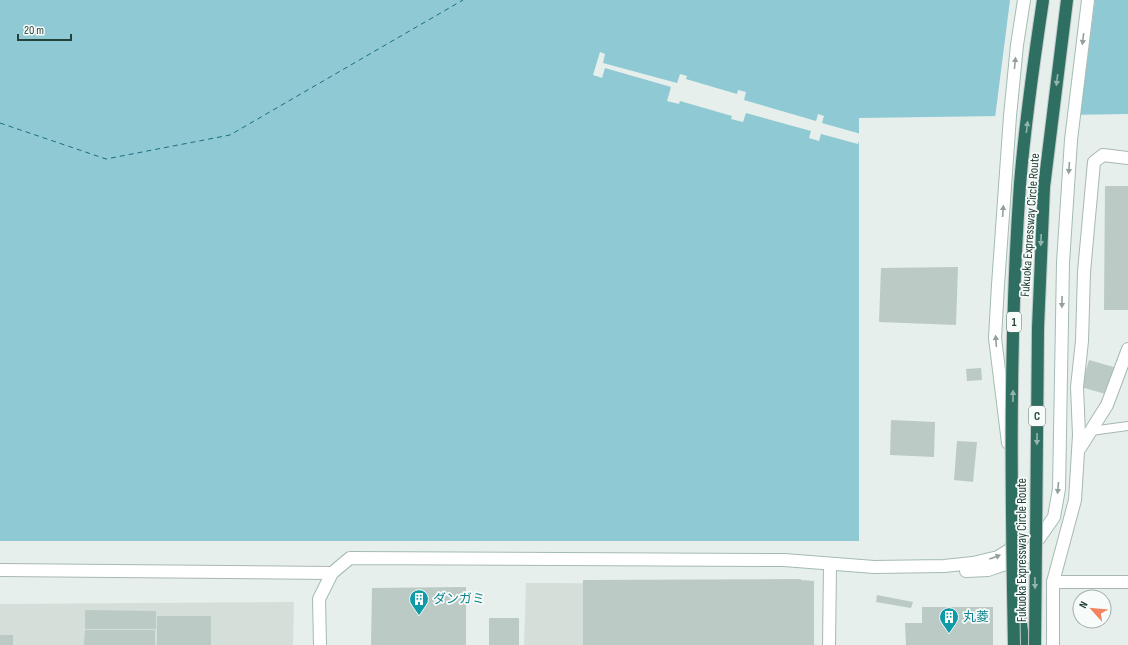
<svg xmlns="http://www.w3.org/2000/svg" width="1128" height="645" font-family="'Sofia Sans Condensed','Noto Sans JP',sans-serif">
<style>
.built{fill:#d4dfda}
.water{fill:#8ec9d4}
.pier{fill:#e6efeb}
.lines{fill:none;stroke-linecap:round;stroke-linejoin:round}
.ferry{stroke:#1c6f80;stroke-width:1;stroke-dasharray:5 4;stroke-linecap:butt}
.building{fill:#bbcac4}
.lane-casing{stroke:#a8b8b2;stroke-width:10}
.street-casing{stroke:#a8b8b2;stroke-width:14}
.secondary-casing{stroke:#a4bbb3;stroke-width:14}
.highway-casing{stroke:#c2cac8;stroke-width:14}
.lane{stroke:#fff;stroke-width:8}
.street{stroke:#fff;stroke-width:12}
.secondary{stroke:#fff;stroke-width:12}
.highway{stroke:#2f6f62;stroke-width:12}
.highway-bridge-casing{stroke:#c2cac8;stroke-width:14;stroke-linecap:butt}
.highway-bridge{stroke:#2f6f62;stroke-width:12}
.oneway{fill:#92a09c}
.oneway2{fill:#93b5ae}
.labels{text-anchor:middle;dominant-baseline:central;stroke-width:3.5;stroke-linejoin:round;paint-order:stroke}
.shield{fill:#f7fbf9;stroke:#637a73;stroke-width:1}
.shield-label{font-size:12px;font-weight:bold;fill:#24423a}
.street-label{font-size:13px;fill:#24423a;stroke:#f7fbf9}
.culture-label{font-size:13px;fill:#0d838f;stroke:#f7fbf9;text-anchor:start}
</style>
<rect width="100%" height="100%" fill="#e6efeb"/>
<g class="built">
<path d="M526,583L811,584V645H524Z"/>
<path d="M294,602L293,645H0V604Z"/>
</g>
<path class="water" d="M0,0H1128V114L859,118V541H0Z"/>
<g class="pier">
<path d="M1010,0H1095L1080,117L995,118Z"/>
<path d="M600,52L605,54L603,63L677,83L680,74L687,76L686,79L737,94L738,90L746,92L744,100L816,121L818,114L824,116L822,123L861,134L858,144L821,134L819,141L809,138L811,131L746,113L743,122L731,119L732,116L680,101L679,104L667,101L671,87L605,68L602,78L593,75Z"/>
</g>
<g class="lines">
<path class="ferry" d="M0,123L106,159L230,135L463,0"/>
</g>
<g class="building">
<path d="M1105,186H1128V310H1104Z"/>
<path d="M958,267L956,325L879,322L881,268Z"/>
<path d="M1089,360L1117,368L1109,395L1081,387Z"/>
<path d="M981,368L982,380L967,381L966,369Z"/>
<path d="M891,420L935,422L934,457L890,455Z"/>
<path d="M957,441L977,442L973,482L954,480Z"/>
<path d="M801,579V580L814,581V645H583V580Z"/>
<path d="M466,587V645H371L372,588Z"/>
<path d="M877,595L913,602L911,608L876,602Z"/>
<path d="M922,607H993V645H906L905,623H922Z"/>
<path d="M85,610L156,611V629H85Z"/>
<rect x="157" y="616" width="54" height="29"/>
<rect x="489" y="618" width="30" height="27"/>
<path d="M85,630H155V645H84Z"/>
<rect x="0" y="635" width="13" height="10"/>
</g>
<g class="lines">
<defs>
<path id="lane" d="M1091,431L1128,426"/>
<g id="street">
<path d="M1080,448L1107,405L1128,349"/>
<path d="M0,570L332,573"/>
<path d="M1053,582H1128"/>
<path d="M829,645L830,565"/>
<path d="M1053,645V582L1075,500L1079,435L1077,387L1082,341L1084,272L1094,162L1103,155L1128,158"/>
</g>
<g id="secondary">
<path d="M1008,443L995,338L998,285L1010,116L1017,45L1024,0"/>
<path d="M966,571L988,570L1026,557L1054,517L1059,489L1063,263L1071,140L1088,0"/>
<path d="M320,645L319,599L332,573L350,558L784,560L874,567L944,566L973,563L998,557L1009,550L1015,542V539"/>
</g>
<g id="highway">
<path d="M1044,187L1067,0"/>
<path d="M1016,589L1024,645"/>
</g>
</defs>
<use href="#lane" class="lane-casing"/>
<use href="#street" class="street-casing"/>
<use href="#secondary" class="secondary-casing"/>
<use href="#highway" class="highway-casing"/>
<use href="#lane" class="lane"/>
<use href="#street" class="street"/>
<use href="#secondary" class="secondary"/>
<use href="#highway" class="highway"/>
<defs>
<g id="highway-bridge">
<path d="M1014,645C1011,492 1009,337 1020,184C1025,123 1034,60 1043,0"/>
<path d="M1035,645L1038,328L1044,187"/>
</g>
</defs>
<use href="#highway-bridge" class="highway-bridge-casing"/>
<use href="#highway-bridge" class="highway-bridge"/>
</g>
<defs><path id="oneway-solid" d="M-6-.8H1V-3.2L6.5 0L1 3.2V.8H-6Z"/></defs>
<g class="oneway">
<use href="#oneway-solid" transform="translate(1083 39) rotate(97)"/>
<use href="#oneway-solid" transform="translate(1015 63) rotate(-84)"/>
<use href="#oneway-solid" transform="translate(1069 168) rotate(94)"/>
<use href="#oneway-solid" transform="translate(1003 211) rotate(-86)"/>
<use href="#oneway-solid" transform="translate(1062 302) rotate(91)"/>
<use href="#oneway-solid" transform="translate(996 341) rotate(-94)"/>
<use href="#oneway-solid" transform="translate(1058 488) rotate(95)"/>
<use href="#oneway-solid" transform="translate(995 557) rotate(-20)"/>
</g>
<g class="oneway2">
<use href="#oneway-solid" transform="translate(1057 80) rotate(97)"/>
<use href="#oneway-solid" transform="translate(1027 127) rotate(-83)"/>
<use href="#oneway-solid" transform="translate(1041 240) rotate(92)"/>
<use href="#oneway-solid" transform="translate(1013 396) rotate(-89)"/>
<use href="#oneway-solid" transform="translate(1037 439) rotate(91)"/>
<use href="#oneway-solid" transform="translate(1035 583) rotate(89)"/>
</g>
<defs>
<symbol id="building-pin" viewBox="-11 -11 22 30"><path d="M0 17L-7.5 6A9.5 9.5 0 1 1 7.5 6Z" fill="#0f9aa8" stroke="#f7fbf9"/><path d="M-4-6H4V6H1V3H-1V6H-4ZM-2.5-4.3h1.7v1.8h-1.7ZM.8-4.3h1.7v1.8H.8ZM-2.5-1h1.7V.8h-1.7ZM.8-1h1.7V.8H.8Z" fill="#fff"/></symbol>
</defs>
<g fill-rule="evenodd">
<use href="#building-pin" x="408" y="588" width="22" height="30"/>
<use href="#building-pin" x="938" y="606" width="22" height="30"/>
</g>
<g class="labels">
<g class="shield">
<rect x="1007" y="312" width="14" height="20" rx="3"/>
<rect x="1029" y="406" width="16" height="20" rx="3"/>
</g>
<g class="shield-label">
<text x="1014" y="322">1</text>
<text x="1037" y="416">C</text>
</g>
<g class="street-label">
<text transform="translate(1030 225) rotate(-86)">Fukuoka Expressway Circle Route</text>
<text transform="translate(1022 550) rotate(-90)">Fukuoka Expressway Circle Route</text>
</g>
<g class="culture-label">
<text x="433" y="599">ダンガミ</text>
<text x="963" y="617">丸菱</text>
</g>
</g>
<g transform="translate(1092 609) rotate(297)"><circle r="19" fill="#f7fbf9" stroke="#a3b1ad"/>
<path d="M0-3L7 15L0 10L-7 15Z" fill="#f4845f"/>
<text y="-6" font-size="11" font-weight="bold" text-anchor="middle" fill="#24423a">N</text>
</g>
<path d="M18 34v6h53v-6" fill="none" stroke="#24423a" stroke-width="2"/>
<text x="24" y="34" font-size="12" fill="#24423a" stroke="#f7fbf9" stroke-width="3" paint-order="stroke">20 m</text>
</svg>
